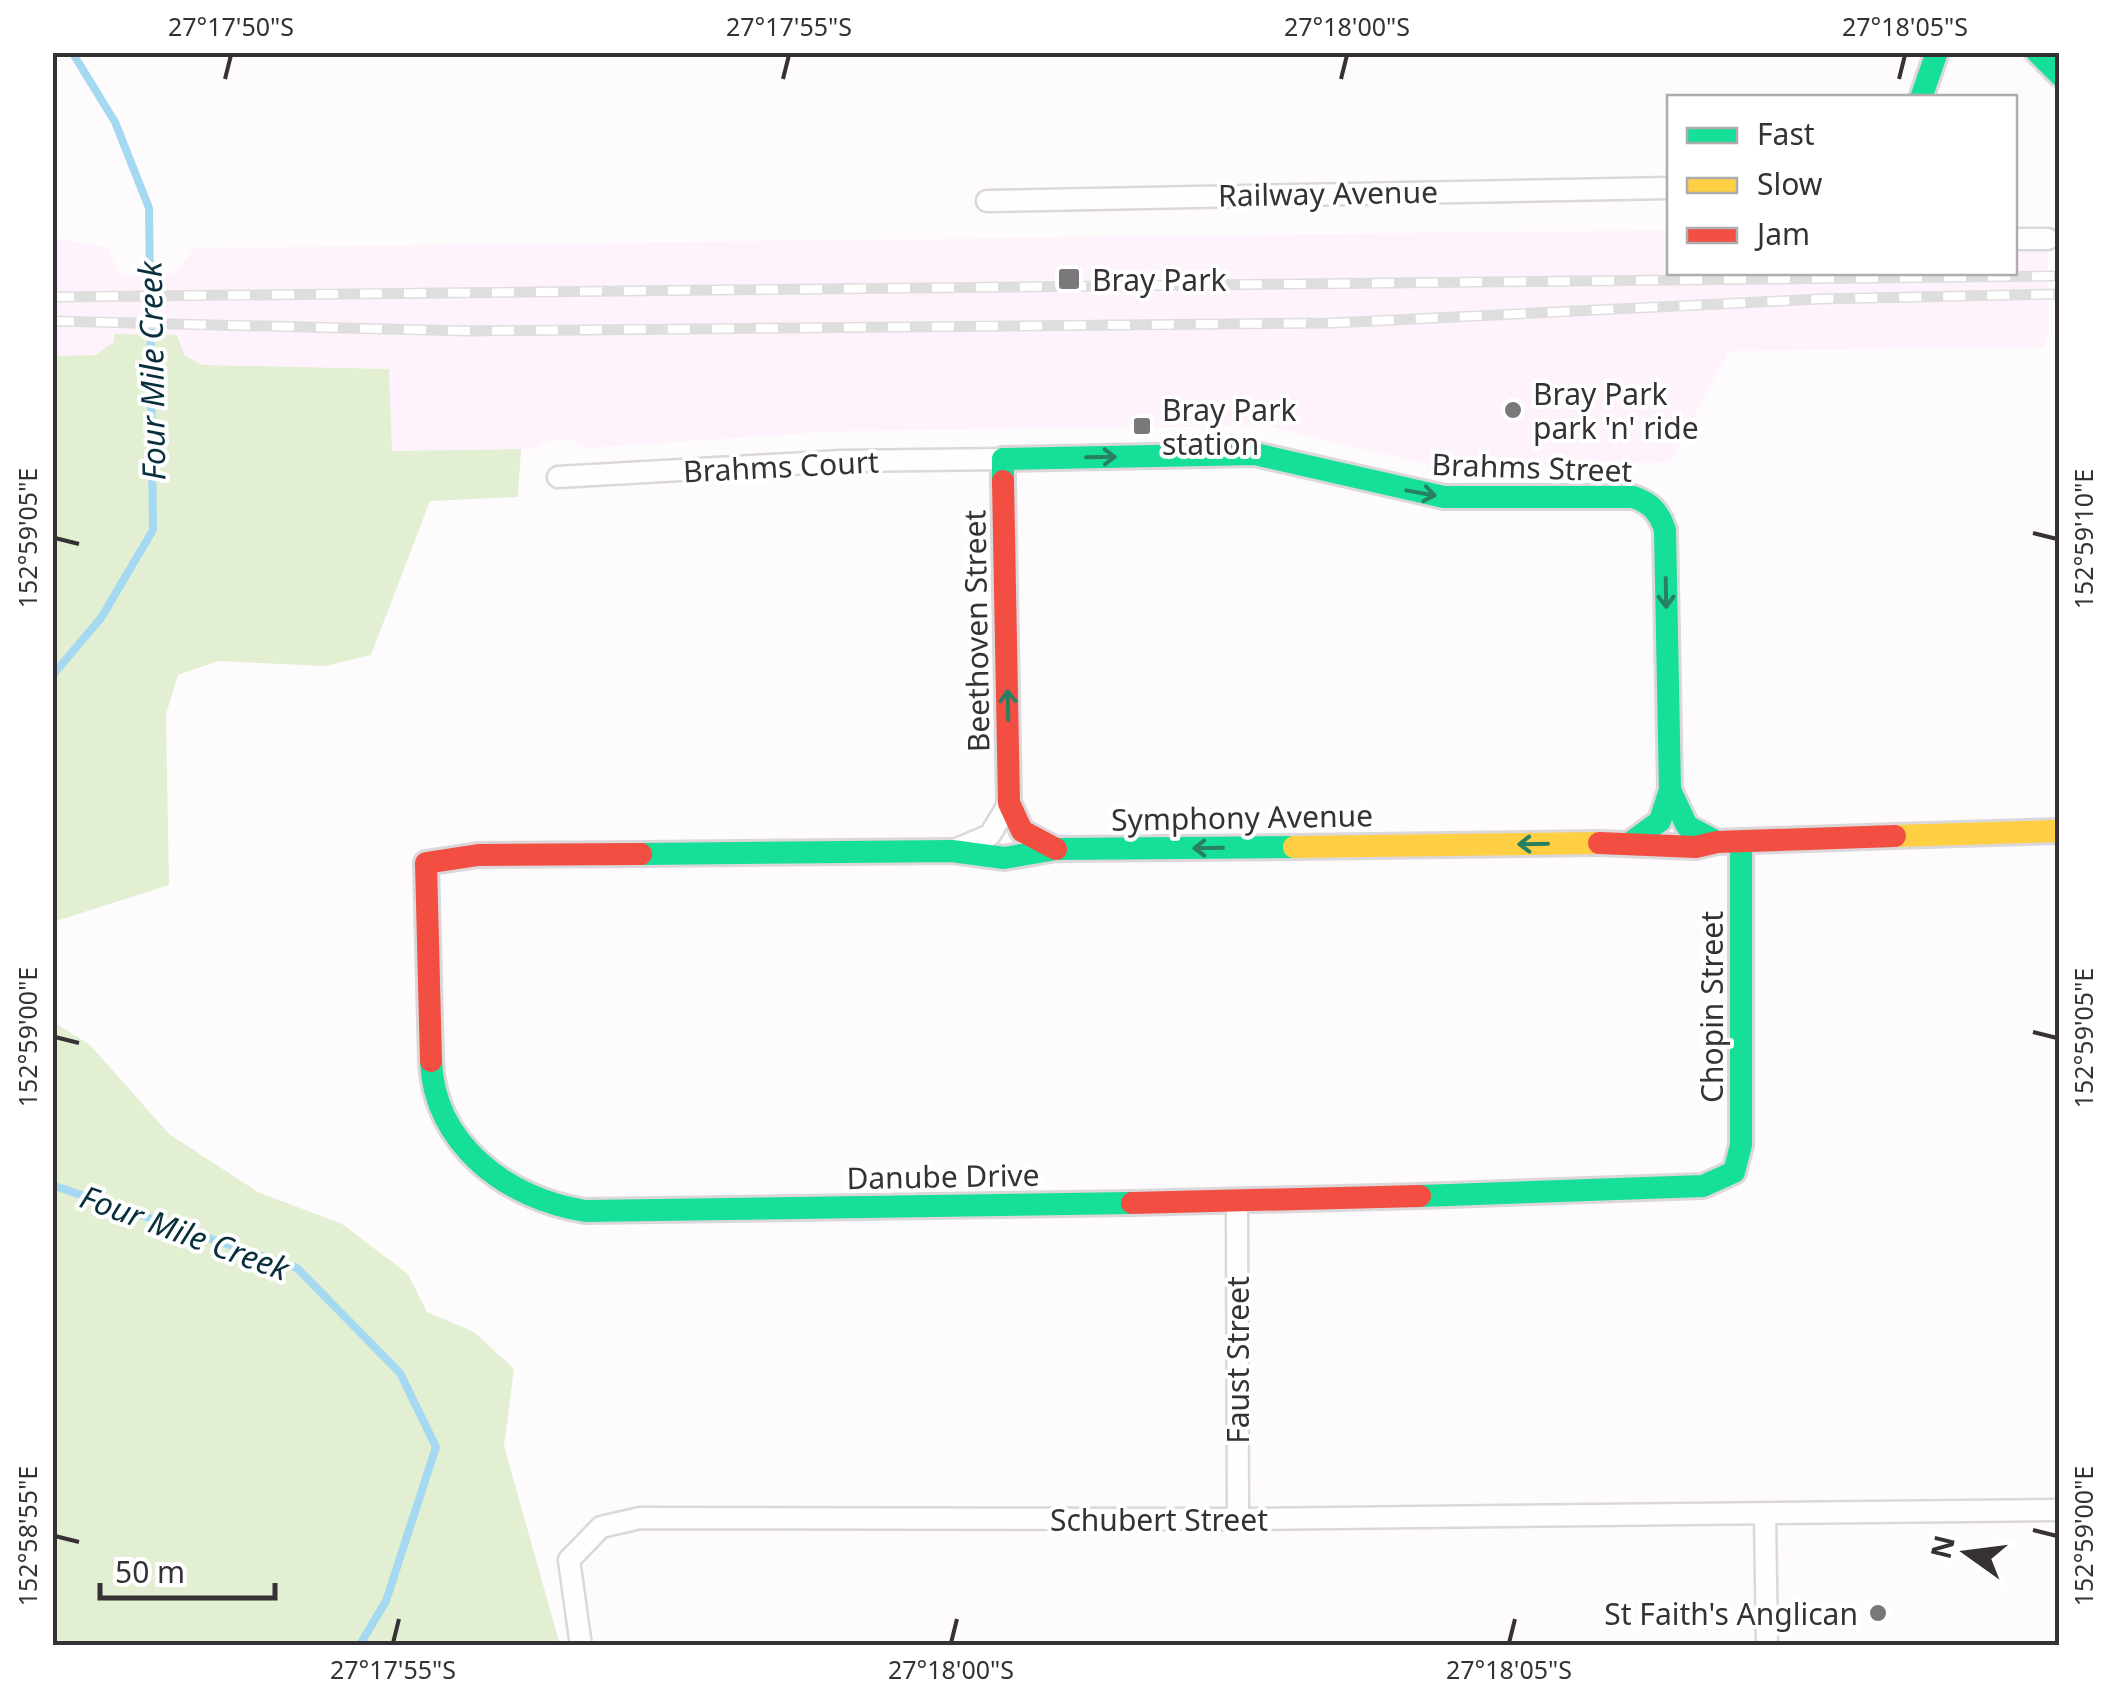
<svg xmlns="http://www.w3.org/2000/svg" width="2112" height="1698" font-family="'Noto Sans',sans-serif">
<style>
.built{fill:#fef3fd}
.green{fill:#e2efd2}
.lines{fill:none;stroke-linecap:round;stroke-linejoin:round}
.stream{stroke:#a4d9f1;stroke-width:8}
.street-casing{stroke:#dbd7da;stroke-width:25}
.fast-casing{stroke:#dbd7da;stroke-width:28}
.slow-casing{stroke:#dbd7da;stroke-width:28}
.jam-casing{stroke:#dbd7da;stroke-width:28}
.street{stroke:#fffeff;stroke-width:20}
.fast{stroke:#16e098;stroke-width:22}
.slow{stroke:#ffcf43;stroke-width:22}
.jam{stroke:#f24e42;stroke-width:22}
.rail-casing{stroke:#dfdede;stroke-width:11}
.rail{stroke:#fff;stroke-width:8;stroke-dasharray:22;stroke-linecap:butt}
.oneway{stroke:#278062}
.ticks{fill:none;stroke:#353135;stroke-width:4}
.poi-dot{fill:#7b787b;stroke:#fff;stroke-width:4}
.labels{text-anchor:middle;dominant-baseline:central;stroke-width:8;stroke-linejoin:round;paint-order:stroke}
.street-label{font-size:30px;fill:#353135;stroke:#fff}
.poi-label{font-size:30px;fill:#353135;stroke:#fff;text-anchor:start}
.water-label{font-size:32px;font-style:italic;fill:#092f3c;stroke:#fff}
.neatline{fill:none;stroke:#353135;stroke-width:4}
.ticks-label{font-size:25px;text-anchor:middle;fill:#353135}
</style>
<rect width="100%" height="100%" fill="#fefbfd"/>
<path class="built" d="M1669,230L1670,272H2014L2015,251H2048L2049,333L2043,347L1729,351L1670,462L1446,469L1268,426L841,431L588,448L570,439L550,440L533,449L391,451L389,369L201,365L184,355L114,335L115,342L96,355L53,356V238L108,247L119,276L176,273L194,248Z"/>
<g class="green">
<path d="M114,334L177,335L184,355L202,365L389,369L392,451L521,449L518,497L430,501L371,655L326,666L218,661L178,675L166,714L169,885L53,922V356L96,355L114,342Z"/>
<path d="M52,1021L90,1045L169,1134L258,1192L342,1224L408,1274L427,1312L474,1332L514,1369L504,1446L560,1645H53Z"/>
</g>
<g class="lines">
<g class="stream">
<path d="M52,676L101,618L153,530L149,208L115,122L72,52"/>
<path d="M52,1185L297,1268L400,1373L436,1447L386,1601L359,1646"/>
</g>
<defs>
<g id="street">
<path d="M987,201L1670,188"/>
<path d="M2014,239H2048"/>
<path d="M558,477L841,461L1003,459"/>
<path d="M952,851L990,835L1009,803"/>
<path d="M1237,1202L1238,1519"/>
<path d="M1765,1515L1767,1646"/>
<path d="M581,1646L569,1560L601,1527L640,1518L1238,1519L2060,1510"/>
</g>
<g id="fast">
<path d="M2037,52L2060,75"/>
<path d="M1921,98L1937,52"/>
<path d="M1003,481V459L1255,454L1444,497H1633C1651,503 1659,512 1665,530L1670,790L1687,826L1717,842"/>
<path d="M1630,843L1660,821L1670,790"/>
<path d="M641,854L952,851L1004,858L1056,849L1294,847"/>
<path d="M431,1061C434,1145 508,1199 585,1211L1132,1203"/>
<path d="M1420,1196L1703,1186L1734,1172L1741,1145V841"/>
</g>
<g id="slow">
<path d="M1895,836L2060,831"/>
<path d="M1294,847L1599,843"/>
</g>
<g id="jam">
<path d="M1003,481L1009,803L1022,831L1056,849"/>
<path d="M1599,843L1696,847L1717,842L1895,836"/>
<path d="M431,1061L426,863L478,855L641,854"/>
<path d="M1132,1203L1420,1196"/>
</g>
</defs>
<use href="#street" class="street-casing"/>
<use href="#fast" class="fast-casing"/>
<use href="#slow" class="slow-casing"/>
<use href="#jam" class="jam-casing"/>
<use href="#street" class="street"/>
<use href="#fast" class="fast"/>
<use href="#slow" class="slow"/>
<use href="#jam" class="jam"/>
<defs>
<g id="rail">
<path d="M52,297L2060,276"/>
<path d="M52,321L468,331L1333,323L1820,299L2060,294"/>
</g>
</defs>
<use href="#rail" class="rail-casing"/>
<use href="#rail" class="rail"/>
</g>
<defs><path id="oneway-shaft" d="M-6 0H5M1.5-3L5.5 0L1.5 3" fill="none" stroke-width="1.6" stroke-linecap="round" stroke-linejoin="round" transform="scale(2.5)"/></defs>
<g class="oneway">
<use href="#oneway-shaft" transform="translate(1101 457) rotate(-1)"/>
<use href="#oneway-shaft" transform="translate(1421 493) rotate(10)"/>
<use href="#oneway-shaft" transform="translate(1666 593) rotate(89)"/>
<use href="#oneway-shaft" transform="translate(1008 705) rotate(-91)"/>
<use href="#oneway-shaft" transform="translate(1533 844) rotate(179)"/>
<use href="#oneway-shaft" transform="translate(1208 848) rotate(179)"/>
</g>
<path class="ticks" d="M225,79L231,55M783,79L789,55M1341,79L1347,55M1899,79L1905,55M2033,533L2057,539M55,538L79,544M2033,1032L2057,1038M55,1037L79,1043M2033,1530L2057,1536M55,1536L79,1542M393,1643L399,1619M951,1643L957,1619M1509,1643L1515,1619"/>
<g class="poi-dot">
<rect x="1057" y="267" width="24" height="24" rx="5"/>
<circle cx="1513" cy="410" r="10"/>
<rect x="1132" y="416" width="20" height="20" rx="5"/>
<circle cx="1878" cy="1613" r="10"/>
</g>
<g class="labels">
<g class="street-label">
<text transform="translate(1328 193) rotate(-1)">Railway Avenue</text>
<text transform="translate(781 466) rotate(-3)">Brahms Court</text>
<text transform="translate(1532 467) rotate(2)">Brahms Street</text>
<text transform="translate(976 631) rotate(-91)">Beethoven Street</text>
<text transform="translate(1242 817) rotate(-1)">Symphony Avenue</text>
<text transform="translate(1711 1007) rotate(-90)">Chopin Street</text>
<text transform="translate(943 1176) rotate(-1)">Danube Drive</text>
<text transform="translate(1237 1360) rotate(-90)">Faust Street</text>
<text x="1159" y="1519">Schubert Street</text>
</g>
<g class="poi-label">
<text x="1092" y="279">Bray Park</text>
<text x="1533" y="393">Bray Park<tspan x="1533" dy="34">park 'n' ride</tspan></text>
<text x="1162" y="409">Bray Park<tspan x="1162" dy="34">station</tspan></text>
<text x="1858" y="1613" text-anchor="end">St Faith's Anglican</text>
</g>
<g class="water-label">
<text transform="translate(151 371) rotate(-91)">Four Mile Creek</text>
<text transform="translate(185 1232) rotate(20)">Four Mile Creek</text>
</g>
</g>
<rect width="2112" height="1698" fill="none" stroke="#ffffff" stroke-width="110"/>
<rect x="1667" y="95" width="350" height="180" fill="#ffffff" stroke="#aeadae" stroke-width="2.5"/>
<rect x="1687" y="128" width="50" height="15" fill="#16e098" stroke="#aeadae" stroke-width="2.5"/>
<text x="1757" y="145" font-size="30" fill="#353135">Fast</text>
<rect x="1687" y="178" width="50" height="15" fill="#ffcf43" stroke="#aeadae" stroke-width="2.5"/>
<text x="1757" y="195" font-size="30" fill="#353135">Slow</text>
<rect x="1687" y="228" width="50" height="15" fill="#f24e42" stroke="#aeadae" stroke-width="2.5"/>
<text x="1757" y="245" font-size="30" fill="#353135">Jam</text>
<g transform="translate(1967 1553) rotate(284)" stroke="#ffffff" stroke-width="8" paint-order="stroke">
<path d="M0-8L18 38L0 25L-18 38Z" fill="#353135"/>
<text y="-15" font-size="28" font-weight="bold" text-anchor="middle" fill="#353135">N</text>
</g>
<path d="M100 1583v15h175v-15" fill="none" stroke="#353135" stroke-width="5"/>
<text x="115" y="1583" font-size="30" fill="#353135" stroke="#ffffff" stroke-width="8" paint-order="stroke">50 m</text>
<rect x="55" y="55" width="2002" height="1588" class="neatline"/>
<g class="ticks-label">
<text x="231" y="36">27°17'50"S</text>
<text x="789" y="36">27°17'55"S</text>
<text x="1347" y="36">27°18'00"S</text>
<text x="1905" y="36">27°18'05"S</text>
<text transform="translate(28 538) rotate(-90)" y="9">152°59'05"E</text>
<text transform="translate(2084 539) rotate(-90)" y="9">152°59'10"E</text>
<text transform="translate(28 1037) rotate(-90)" y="9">152°59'00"E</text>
<text transform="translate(2084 1038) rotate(-90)" y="9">152°59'05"E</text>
<text transform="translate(28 1536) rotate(-90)" y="9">152°58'55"E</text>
<text transform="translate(2084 1536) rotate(-90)" y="9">152°59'00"E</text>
<text x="393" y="1679">27°17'55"S</text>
<text x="951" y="1679">27°18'00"S</text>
<text x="1509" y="1679">27°18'05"S</text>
</g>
</svg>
